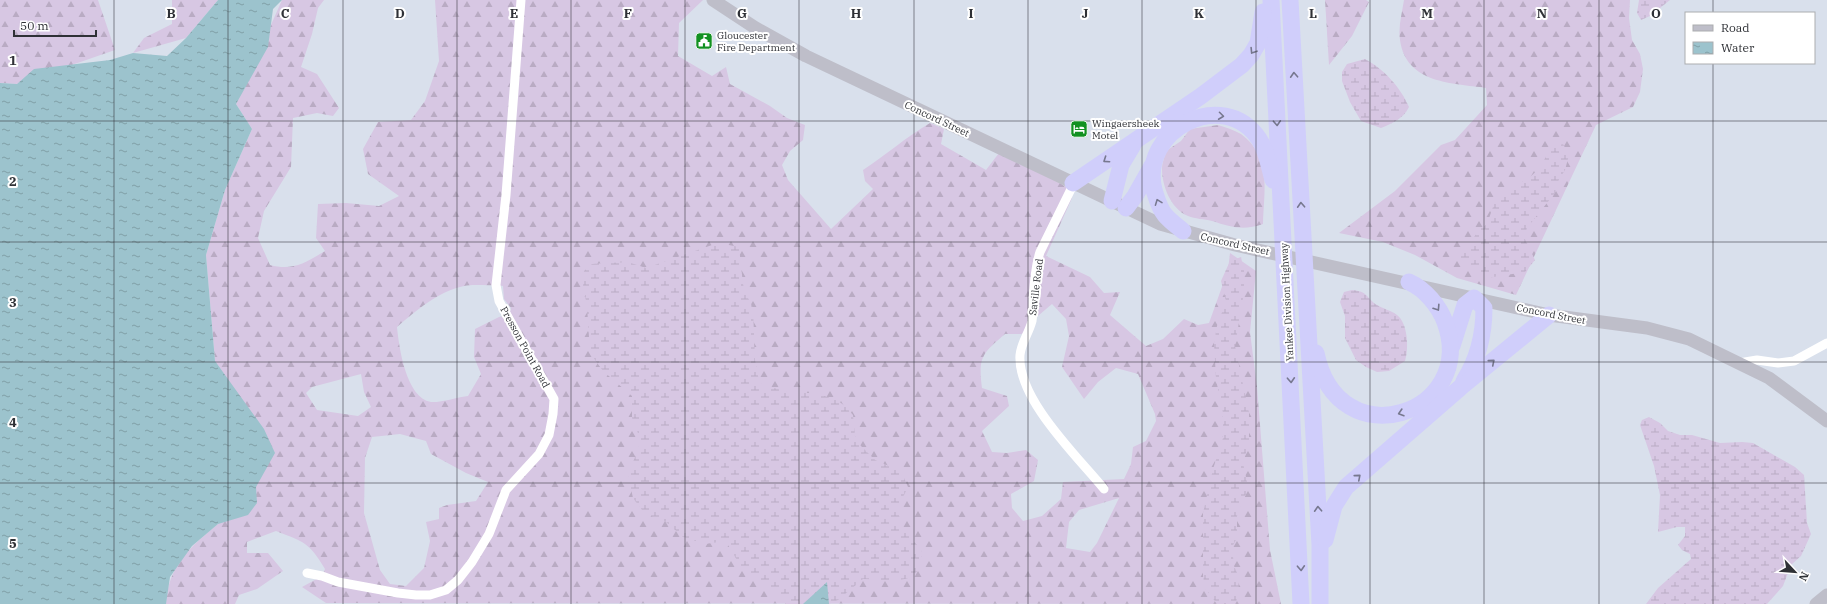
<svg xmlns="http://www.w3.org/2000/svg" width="1827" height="604" font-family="'IBM Plex Serif',serif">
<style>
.forest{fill:url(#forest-firs);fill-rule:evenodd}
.wetland{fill:url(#wetland-marsh)}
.water{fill:url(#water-ripples)}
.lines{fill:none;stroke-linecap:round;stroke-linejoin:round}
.street{stroke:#fff;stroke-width:9}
.secondary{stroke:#bebec9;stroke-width:13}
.highway{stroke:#d0cefb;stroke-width:17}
.oneway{stroke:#77788f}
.grid{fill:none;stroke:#2f3136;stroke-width:1;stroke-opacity:0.55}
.labels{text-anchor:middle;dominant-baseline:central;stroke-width:4;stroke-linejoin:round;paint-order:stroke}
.poi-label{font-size:10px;fill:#2f3136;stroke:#fff;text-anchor:start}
.street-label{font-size:10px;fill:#2f3136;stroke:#fff}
.grid-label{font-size:13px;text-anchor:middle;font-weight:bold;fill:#2f3136;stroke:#fff;stroke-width:4;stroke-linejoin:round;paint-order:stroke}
</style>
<defs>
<pattern id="forest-firs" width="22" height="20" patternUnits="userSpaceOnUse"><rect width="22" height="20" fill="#d7c7e3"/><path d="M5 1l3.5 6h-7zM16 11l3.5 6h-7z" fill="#b9abc3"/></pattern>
<pattern id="wetland-marsh" width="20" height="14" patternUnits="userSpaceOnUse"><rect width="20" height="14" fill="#d7c7e3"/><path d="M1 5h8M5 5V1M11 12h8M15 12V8" fill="none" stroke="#b9abc3"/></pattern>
<pattern id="water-ripples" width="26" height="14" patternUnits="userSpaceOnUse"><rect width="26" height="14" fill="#9cc3cd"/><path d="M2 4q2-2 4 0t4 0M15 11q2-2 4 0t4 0" fill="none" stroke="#809fa7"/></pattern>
</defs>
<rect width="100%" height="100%" fill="#d9e0ec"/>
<g class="forest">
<path d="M0,0H98L115,50L17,84L0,83Z"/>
<path d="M172,0H218L186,38L133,53L144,38L172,24Z"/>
<path d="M282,0H324L318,8L312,34L301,67L317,74L339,108L333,116L317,113L293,118L291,167L264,211L258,238L270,265C293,271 305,263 325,251L316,238L318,204L346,203L379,206L399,196L368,174L363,149L378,122L411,120L425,101L439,61L435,0H703L679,23L678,56L712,76L726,67L730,84L770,106L787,118L805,125L803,140L790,151L782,165L788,180L831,229L873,189L865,181L863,170C886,155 906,137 930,123L944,129L941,144L986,170L999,153L1046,174L1066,187L1072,198L1046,256L1090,277L1104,293L1120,292L1110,315L1146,346L1163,339L1184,319L1198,325L1209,323L1228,270L1230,253L1256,271L1250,332L1257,387L1270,550L1281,604L326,603L302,587L322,576L325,569C309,542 304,542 276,531L247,542V553H268L283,571L257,589L239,595L235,604H166C168,566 190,547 218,524L215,361L206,255L225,190L252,129L236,104ZM496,285L503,286L504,299L511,308L509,316L499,317L475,329L474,357L481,374L468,396C459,397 439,403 431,402C406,398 399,347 397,327C417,310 437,292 464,286C474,284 486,286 496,285ZM1052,304L1066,319L1069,336L1062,367L1084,399L1098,382L1116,368L1138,374L1155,414L1156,421L1146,441L1133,447L1131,464L1124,479L1063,482L1061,499L1042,516L1023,521L1012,508L1011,494L1034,481L1038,460L1026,450L1007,453L992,452L982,431L1009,406L1007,396L982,388C978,357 982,354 1005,334H1022L1032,321ZM361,374L364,392L371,407L358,416L317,410L306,393L312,387ZM400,434L426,441L431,454L466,473L488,482L476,501L447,505L439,508V519L426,522L430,541L424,568L406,586L390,584L380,570L364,513L365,458L372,437ZM1119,498L1097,543L1090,552L1066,548L1069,522L1079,510Z"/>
<path d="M1325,0H1366L1369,2L1352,36L1329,65Z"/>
<path d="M1404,0H1630L1629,18L1632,40L1640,54L1643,69L1640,92L1633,107L1596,125L1516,295L1457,278L1415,255L1383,242L1339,233L1395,191L1441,145L1455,140L1487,105L1486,88C1453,83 1406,84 1400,40C1398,27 1402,13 1404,0Z"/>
<path d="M1218,125C1225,127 1234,130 1241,134C1272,157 1264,190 1263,224C1243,231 1231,227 1212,221C1204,219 1195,219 1188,216C1171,209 1162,186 1162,169C1162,163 1165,156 1166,151L1181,141L1190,129Z"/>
</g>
<g class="wetland">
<path d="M1639,0H1670L1650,16L1641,20L1637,13Z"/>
<path d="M1365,59C1384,69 1401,88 1409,107C1403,119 1393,123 1381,128L1361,121L1350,102L1342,81V72L1347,64Z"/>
<path d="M1563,144L1569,155L1565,170L1557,183L1555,193L1527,228L1524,237L1535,260L1525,272L1487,278L1460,263V256L1480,229L1487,224L1494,204L1499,196L1531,176L1540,168L1551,147Z"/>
<path d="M724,244L739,247L743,284L745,292L753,308L755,360L759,381L762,385L794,393H815L837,400L845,406L853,415L855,436L859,444L875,460L901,471L908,487C906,492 903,496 901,501C894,524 907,534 921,549C925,590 890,579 863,579L838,600L829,604H786L775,594L744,572L728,545L719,542L705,544L683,537L666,522L645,514L633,498L628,475L641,441L632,418V396L603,371L590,353L587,306L583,285L584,271L592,264L606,263L628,262L646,268L712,245Z"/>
<path d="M1241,257L1244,271V292L1235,346L1249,413V442L1243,463L1247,482L1246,494L1237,516V538L1232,547L1234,566L1238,575L1239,592L1236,602L1232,604H1217L1205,588L1203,576V513L1213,469L1223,438V413L1216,379L1214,343L1217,326L1226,301L1221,281L1230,261Z"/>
<path d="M1352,290C1368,291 1366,298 1377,305C1383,309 1391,310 1397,315C1408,323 1409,349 1405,361L1389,371L1377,372L1366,367L1356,360L1345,338V316L1340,302L1344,292Z"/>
<path d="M1649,417L1660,423L1668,431L1680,435H1692L1720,443L1742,442L1753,443L1795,467L1804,475L1807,523L1811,534L1801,556L1791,565L1783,586L1767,604H1646L1658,588L1691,559L1690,554L1682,550L1678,545L1685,536V527H1677L1658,532L1660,495L1654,466L1640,425L1642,420Z"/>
</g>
<g class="water">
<path d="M218,0H282L273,9L268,47L236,104L252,129L225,190L206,255L215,361L264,429L275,453L256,487L257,503L248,515L218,524L192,546L170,577L166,604H0V83L17,84L34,69L110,60L133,53L167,56L186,38Z"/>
<path d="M827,582L829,604H803Z"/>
</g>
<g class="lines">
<g class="street">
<path d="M1074,183L1040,252C1035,267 1034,284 1033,300C1033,307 1033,314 1032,321C1029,333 1021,343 1020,355C1017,399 1078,457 1104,489"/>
<path d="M1739,363L1757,360L1778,363L1794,361L1827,343"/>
<path d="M307,573L322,576L338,582L398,593L416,595H430L446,590L458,580L472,562L489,534L506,490L539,454L549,435L553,414L554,399L499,301L496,285L506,195L521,0"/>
</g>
<g class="secondary">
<path d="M713,0L754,27L806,56L1160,224L1235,245L1549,315L1647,328L1689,339L1769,378L1827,421"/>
<path d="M1816,604L1827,595"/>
</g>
<g class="highway">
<path d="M1271,0L1301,604"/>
<path d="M1290,0L1320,545V604"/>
<path d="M1073,183L1201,96L1242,65L1251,55L1258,43L1263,12"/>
<path d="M1112,201L1121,165L1133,145"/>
<path d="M1126,208L1135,196L1152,166"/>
<path d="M1183,231C1177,226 1170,221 1165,215C1159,208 1157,199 1154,190C1139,130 1223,86 1259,139C1267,151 1269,166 1273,180"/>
<path d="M1452,346L1465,305L1474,298L1484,308C1484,335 1478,359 1464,381"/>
<path d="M1316,353C1338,461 1479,414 1445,322C1439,306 1425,289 1409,282"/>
<path d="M1325,540L1334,506L1346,487L1461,387L1549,315"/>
</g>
</g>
<defs><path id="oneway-chevron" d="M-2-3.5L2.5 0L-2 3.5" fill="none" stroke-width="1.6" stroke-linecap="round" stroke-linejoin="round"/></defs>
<g class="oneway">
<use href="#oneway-chevron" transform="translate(1253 51) rotate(122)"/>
<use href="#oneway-chevron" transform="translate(1294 75) rotate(-93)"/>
<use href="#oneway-chevron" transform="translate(1221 116) rotate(7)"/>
<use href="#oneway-chevron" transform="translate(1277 123) rotate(87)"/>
<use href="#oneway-chevron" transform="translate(1106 160) rotate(146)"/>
<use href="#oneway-chevron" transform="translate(1158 202) rotate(-111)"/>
<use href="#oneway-chevron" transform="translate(1301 205) rotate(-93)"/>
<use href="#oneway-chevron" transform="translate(1437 308) rotate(57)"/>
<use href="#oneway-chevron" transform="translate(1492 362) rotate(-40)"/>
<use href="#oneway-chevron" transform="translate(1291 380) rotate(87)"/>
<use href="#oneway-chevron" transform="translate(1401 413) rotate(163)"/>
<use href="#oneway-chevron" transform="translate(1358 477) rotate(-41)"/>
<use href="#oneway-chevron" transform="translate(1318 509) rotate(-93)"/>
<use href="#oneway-chevron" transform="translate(1301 568) rotate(87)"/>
</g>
<path class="grid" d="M114,0V604M228,0V604M343,0V604M457,0V604M571,0V604M685,0V604M799,0V604M914,0V604M1028,0V604M1142,0V604M1256,0V604M1370,0V604M1484,0V604M1599,0V604M1713,0V13M1713,63V604M0,121H1827M0,242H1827M0,362H1827M0,483H1827"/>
<defs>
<symbol id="civic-square" viewBox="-11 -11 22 22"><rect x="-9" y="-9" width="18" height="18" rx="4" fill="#129121" stroke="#fff"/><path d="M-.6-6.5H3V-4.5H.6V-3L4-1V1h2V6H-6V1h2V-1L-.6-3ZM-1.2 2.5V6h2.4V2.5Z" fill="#fff"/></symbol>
<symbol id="hotel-square" viewBox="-11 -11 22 22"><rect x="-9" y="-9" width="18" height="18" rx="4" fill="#129121" stroke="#fff"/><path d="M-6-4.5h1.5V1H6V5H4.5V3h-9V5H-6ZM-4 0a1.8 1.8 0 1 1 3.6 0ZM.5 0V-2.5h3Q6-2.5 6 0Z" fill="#fff"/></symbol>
</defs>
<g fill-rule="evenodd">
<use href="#civic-square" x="694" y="31" width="20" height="20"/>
<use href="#hotel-square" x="1069" y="119" width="20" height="20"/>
</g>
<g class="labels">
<g class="poi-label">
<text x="717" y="35">Gloucester<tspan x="717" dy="12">Fire Department</tspan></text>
<text x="1092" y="123">Wingaersheek<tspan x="1092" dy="12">Motel</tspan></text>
</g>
<g class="street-label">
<text transform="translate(937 119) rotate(25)">Concord Street</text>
<text transform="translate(1235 244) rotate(13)">Concord Street</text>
<text transform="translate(1036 287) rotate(-83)">Saville Road</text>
<text transform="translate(1287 302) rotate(-93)">Yankee Division Highway</text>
<text transform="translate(1551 314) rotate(11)">Concord Street</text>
<text transform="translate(525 347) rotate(61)">Presson Point Road</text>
</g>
</g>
<g class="grid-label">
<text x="171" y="18">B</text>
<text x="285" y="18">C</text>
<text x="400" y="18">D</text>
<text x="514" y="18">E</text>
<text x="628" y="18">F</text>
<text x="742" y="18">G</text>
<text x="856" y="18">H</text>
<text x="971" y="18">I</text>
<text x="1085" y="18">J</text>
<text x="1199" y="18">K</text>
<text x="1313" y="18">L</text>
<text x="1427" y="18">M</text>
<text x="1542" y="18">N</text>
<text x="1656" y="18">O</text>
<text x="13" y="65">1</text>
<text x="13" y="186">2</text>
<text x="13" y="307">3</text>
<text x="13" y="427">4</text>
<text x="13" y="548">5</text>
</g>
<rect x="1685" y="12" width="130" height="52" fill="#ffffff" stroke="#acadaf"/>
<rect x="1693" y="25" width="20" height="6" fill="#bebec9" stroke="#acadaf"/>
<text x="1721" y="32" font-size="12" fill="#2f3136">Road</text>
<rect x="1693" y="42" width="20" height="12" fill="url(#water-ripples)" stroke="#acadaf"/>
<text x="1721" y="52" font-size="12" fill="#2f3136">Water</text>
<g transform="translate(1795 572) rotate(116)" stroke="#ffffff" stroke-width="3" paint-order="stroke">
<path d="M0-3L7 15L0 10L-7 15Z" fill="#2f3136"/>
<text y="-6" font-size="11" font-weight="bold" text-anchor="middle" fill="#2f3136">N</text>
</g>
<path d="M14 30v6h82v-6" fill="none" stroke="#2f3136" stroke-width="2"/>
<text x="20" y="30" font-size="12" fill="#2f3136" stroke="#ffffff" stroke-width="3" paint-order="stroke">50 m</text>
</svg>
